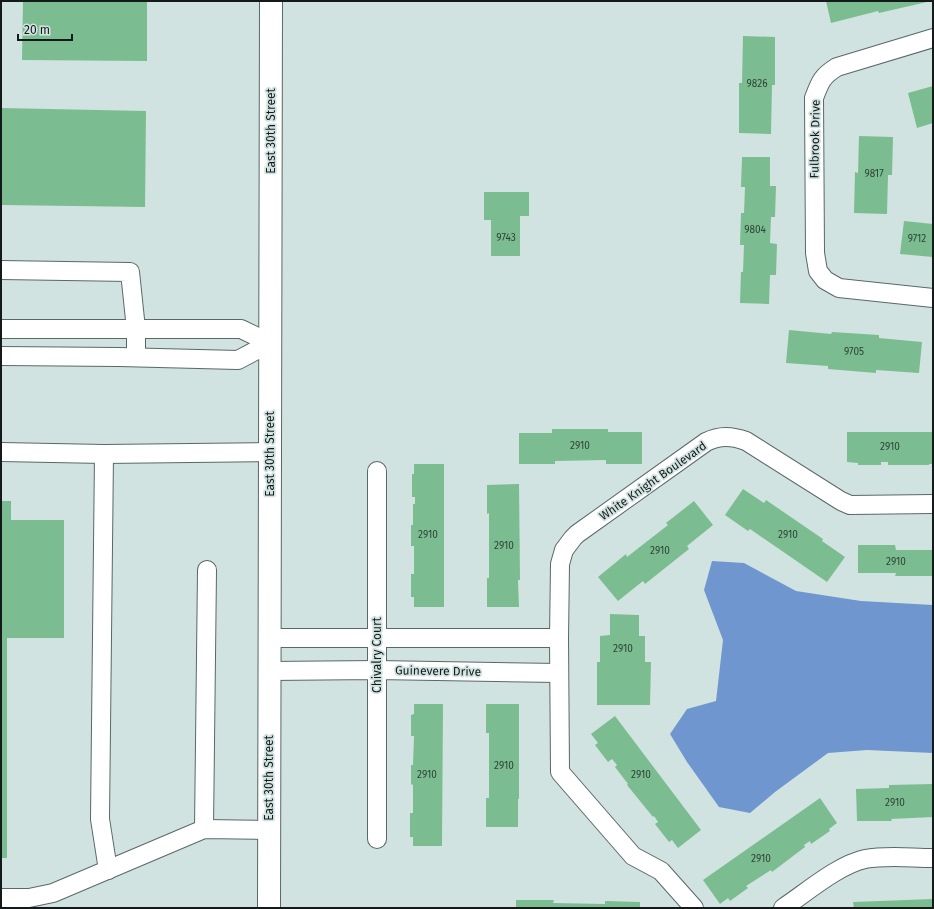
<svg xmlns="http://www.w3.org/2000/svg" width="934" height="909" font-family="'Fira Sans',sans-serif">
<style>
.water{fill:#7096cf}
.building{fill:#7bbd90}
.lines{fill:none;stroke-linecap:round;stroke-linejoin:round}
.minor-casing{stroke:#596867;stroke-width:20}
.major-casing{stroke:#596867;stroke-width:24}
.minor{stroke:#fff;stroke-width:18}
.major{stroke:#fff;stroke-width:22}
.labels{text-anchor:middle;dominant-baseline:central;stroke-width:3.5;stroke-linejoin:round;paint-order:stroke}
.number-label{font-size:10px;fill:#2e4337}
.street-label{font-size:12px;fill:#141a19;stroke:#d1e3e1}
</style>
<rect width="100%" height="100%" fill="#d1e3e1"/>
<path class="water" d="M712,561L744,563L796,591L861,601L933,605V753L867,750L828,753L775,792L750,813L719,807L687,762L670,734L687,709L716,701L723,640L704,590Z"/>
<g class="building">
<path d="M23,1H147V61L22,60Z"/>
<path d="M826,1H927V2L879,13L878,11L831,23Z"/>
<path d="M743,36L775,37V85H772L771,134L739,133V83H742Z"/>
<path d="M933,86V123L917,128L908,93Z"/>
<path d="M1,108L146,111L145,207L1,205Z"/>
<path d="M859,136L893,137L892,175H888L887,214L854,213L855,172L858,173Z"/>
<path d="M742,157H770V186H776L775,217H771L770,243L777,244L776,275H770L769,304L740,303L741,272H743L744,245H740L741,213H744L745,187H741Z"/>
<path d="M484,192H529V216H520V256H491V220H484Z"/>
<path d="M904,221L933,224V257L900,254Z"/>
<path d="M789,330L831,334L832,332L879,335V338L922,342L919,373L876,370V373L828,369V366L786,363Z"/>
<path d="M552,429H608V432H642V464H606V460L555,461V464H519V433H552Z"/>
<path d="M847,432H933V464H929V465H888V462H881V465H858V463L847,462Z"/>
<path d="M414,464H444V607H414V597H411V574H414V546H411V525H413V504H415V497H412V474H414Z"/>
<path d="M519,484L520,580H518L519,607H487V578H489V513L487,514V485Z"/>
<path d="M743,489L764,503L766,500L823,539L822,541L845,557L827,582L750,529L748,531L725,515Z"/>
<path d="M1,501H11V520H64V638H7V858H1Z"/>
<path d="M694,501L713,525L687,546L689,549L645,584L643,581L618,601L598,577L626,554L627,557L668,525L666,523Z"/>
<path d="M858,545H895L896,550H933V576H895L896,573H858Z"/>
<path d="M610,614L639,615V636H645V662H651L650,705H597V662H600V636L610,635Z"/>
<path d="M414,704H443L442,846H413V837H410V813H413V785L411,784V765H413L414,736H411V715L414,714Z"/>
<path d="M486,704H519V799H518V827H486V798H489V733H486Z"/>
<path d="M615,716L701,830L678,848L672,840L669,842L655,824L658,822L654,816L653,817L627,785L628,784L615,767L617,765L612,759L608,762L595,745L598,743L591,734Z"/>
<path d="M933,784V817L891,819L892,821H857L856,789L889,788V785Z"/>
<path d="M820,798L837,823L829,829L830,831L811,844L810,841L804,845L805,847L772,872L771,870L746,886L748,888L730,901L728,898L720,904L703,880Z"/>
<path d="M933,899V908H854L853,902Z"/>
<path d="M516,900H554L553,903L605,904V901L640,902V908H516Z"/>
</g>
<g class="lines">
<defs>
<g id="minor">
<path d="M933,38L837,67C822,76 820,82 814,98L815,253L818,271L825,280L839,288L933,298"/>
<path d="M1,270L130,272L136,329V357"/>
<path d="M1,329H241L270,343"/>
<path d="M1,356L119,357L238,360L270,343"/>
<path d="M1,452L104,454L270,452"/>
<path d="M104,454L100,819L108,870"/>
<path d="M377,471V839"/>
<path d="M269,638H559"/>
<path d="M269,671L377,670L559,673"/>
<path d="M204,829L207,570"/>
<path d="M1,898H29L53,893L204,829L269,830"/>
<path d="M694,908L661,871L633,856L560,772L559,638L560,564L564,550L573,538L577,534L706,442C720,435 732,436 746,441L841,501L850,505L933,504"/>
<path d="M783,908C807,892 838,865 865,859C887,855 911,858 933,858"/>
</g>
<path id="major" d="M269,908L271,1"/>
</defs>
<use href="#minor" class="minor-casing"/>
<use href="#major" class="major-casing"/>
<use href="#minor" class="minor"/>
<use href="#major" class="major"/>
</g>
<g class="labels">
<g class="number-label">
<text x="757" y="84">9826</text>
<text x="874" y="174">9817</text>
<text x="755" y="230">9804</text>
<text x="506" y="238">9743</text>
<text x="917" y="239">9712</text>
<text x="854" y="352">9705</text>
<text x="580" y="446">2910</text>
<text x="890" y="447">2910</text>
<text x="428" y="535">2910</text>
<text x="788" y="535">2910</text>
<text x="504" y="546">2910</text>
<text x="660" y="551">2910</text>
<text x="896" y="562">2910</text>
<text x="623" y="649">2910</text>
<text x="504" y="766">2910</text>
<text x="427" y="775">2910</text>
<text x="641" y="775">2910</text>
<text x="895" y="803">2910</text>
<text x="761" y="859">2910</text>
</g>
<g class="street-label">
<text transform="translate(271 131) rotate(-90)">East 30th Street</text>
<text transform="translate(815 139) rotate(-89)">Fulbrook Drive</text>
<text transform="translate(270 454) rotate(-90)">East 30th Street</text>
<text transform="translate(653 481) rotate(-35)">White Knight Boulevard</text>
<text transform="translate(377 655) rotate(-90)">Chivalry Court</text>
<text transform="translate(438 671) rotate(1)">Guinevere Drive</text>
<text transform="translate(269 778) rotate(-90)">East 30th Street</text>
</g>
</g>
<rect width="934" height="909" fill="none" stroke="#141a19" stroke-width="4"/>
<path d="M18 34v6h54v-6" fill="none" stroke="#141a19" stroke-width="2"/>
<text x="24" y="34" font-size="12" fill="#141a19" stroke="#d1e3e1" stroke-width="3" paint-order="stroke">20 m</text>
</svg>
